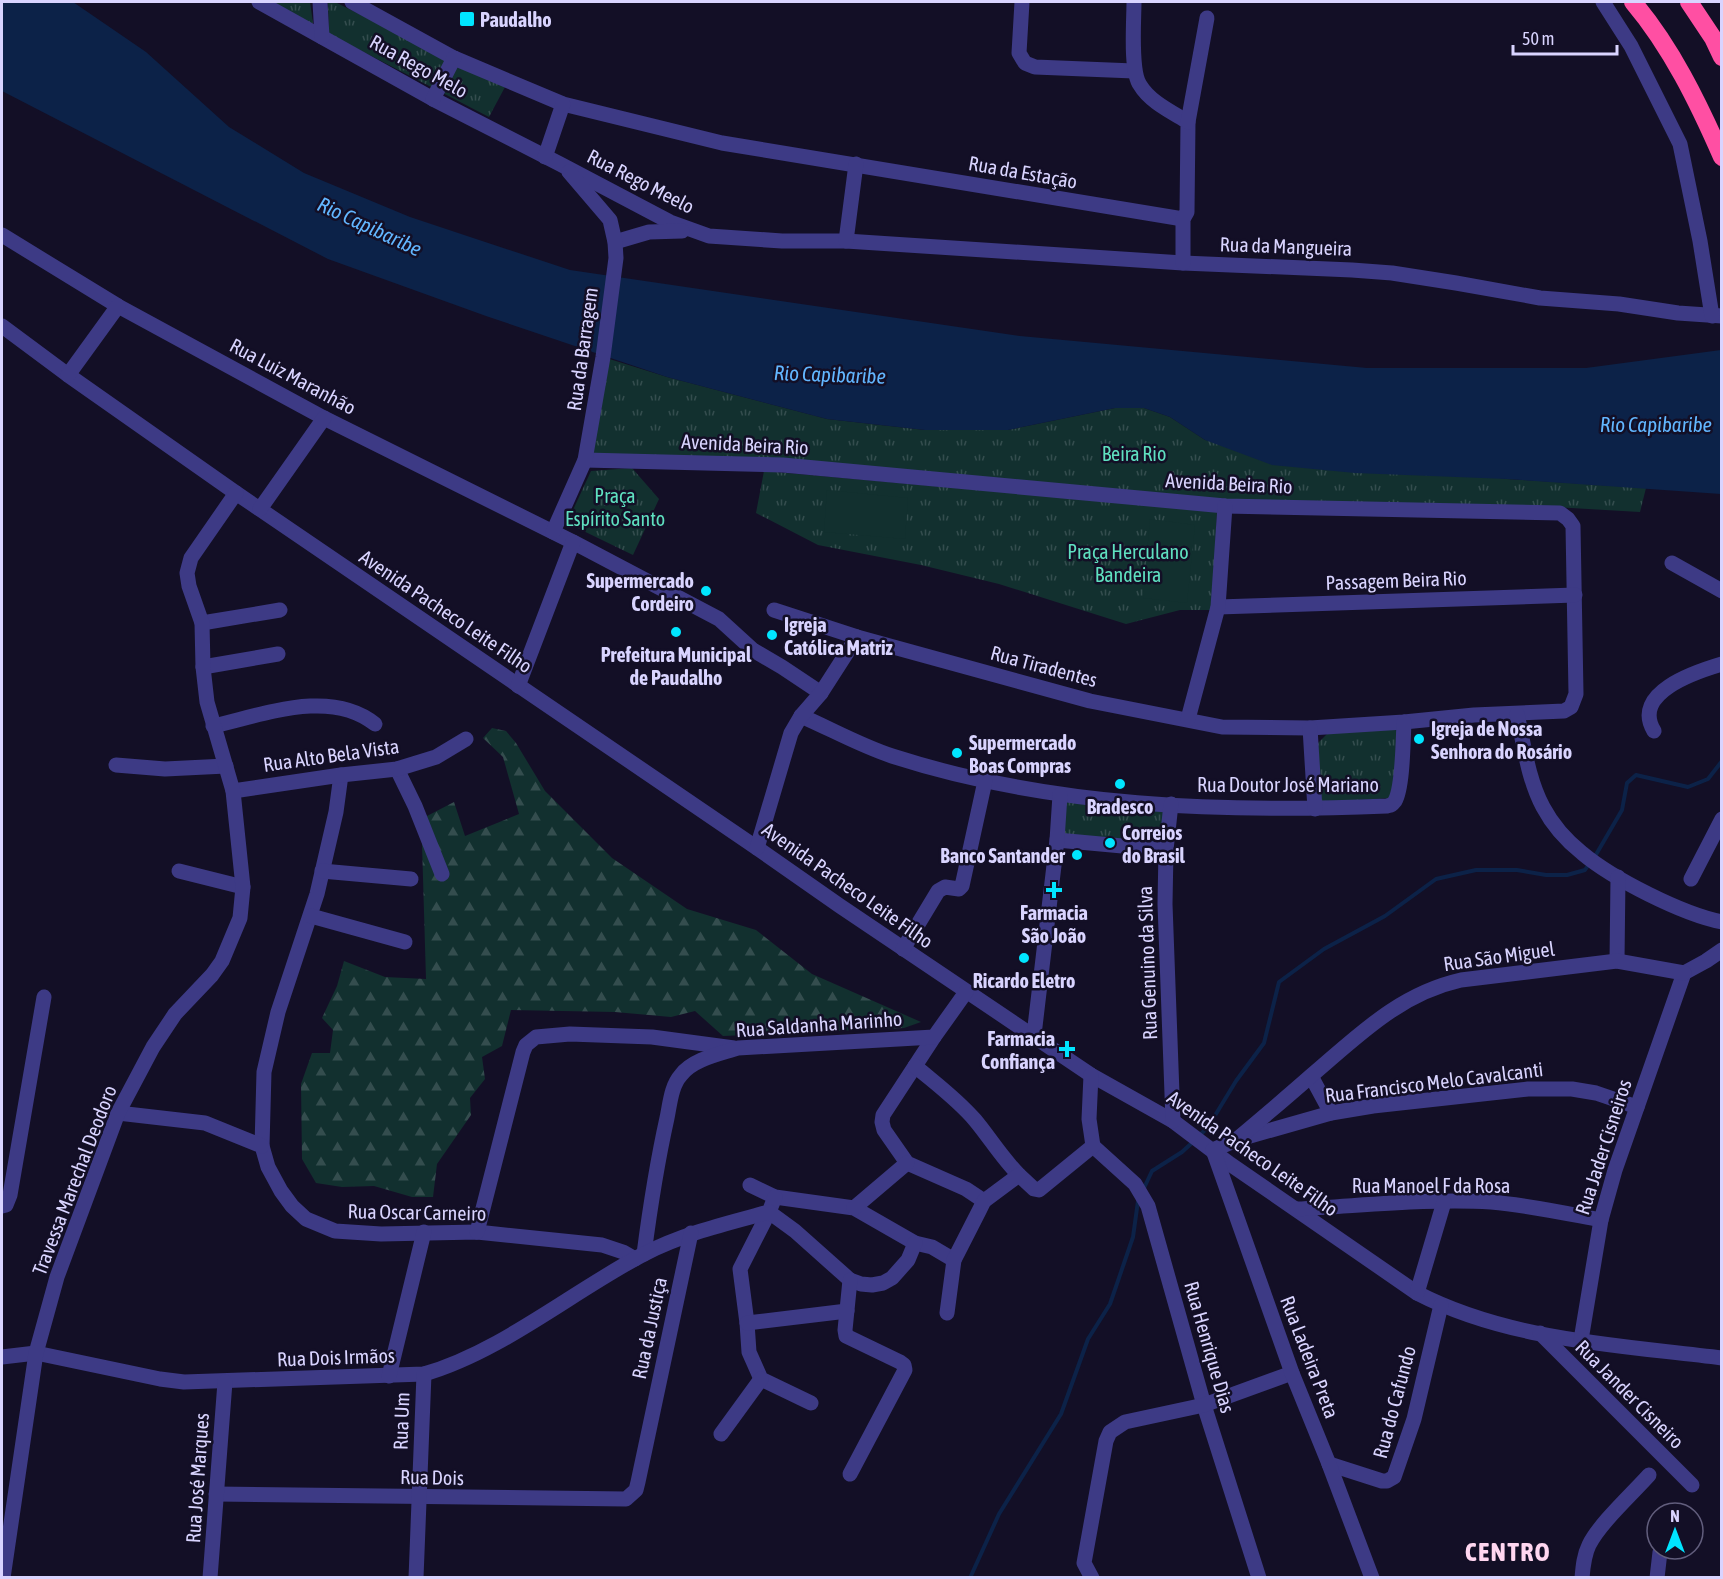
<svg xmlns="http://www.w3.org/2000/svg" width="1723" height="1579" font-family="'Asap Condensed',sans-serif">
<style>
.grass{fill:url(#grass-tufts)}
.forest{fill:url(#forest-firs)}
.pitch{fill:#12302f}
.water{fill:#0c2248}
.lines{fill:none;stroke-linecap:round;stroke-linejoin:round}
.stream{stroke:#0c2248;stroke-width:4}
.minor{stroke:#3d3a85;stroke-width:15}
.highway{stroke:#ff4fa3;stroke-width:18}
.poi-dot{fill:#00e5ff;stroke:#130f26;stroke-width:2}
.labels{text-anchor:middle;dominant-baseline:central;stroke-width:5;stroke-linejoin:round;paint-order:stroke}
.poi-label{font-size:20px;font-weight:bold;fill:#d9d4ff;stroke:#130f26;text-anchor:start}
.street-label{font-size:20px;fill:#d9d4ff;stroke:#130f26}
.park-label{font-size:20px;fill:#5fe0c0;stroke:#130f26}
.water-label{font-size:21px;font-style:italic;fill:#62b6ff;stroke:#130f26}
.district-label{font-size:26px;font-weight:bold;letter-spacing:1.5px;fill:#ffd6f0;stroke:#130f26}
</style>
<defs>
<pattern id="grass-tufts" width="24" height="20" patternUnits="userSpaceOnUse" patternTransform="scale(1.5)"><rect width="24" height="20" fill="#12302f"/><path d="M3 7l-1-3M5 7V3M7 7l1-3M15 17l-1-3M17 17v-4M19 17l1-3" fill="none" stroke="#344d4e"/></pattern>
<pattern id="forest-firs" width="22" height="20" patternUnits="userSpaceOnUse" patternTransform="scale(1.5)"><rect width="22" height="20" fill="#12302f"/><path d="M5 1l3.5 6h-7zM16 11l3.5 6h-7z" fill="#344d4e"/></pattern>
</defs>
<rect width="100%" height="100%" fill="#130f26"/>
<g class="grass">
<path d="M261,2H310L313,23L307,24Z"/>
<path d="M328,2H335L505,87L489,117L329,34Z"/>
<path d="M603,357L667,377L827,419L925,430H1008L1115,408H1144L1170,417L1205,440L1507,479L1646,488L1640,512L1554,507L1225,506L742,463L585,460Z"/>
<path d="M632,468L659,499L633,555L567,523L591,471Z"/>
<path d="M764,471L1217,511L1213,610H1180L1126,624L999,584L921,565L818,545L756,513Z"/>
<path d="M1394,727L1399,736L1391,798L1321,802L1316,745L1328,733Z"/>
<path d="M1060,795L1171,804L1166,850L1057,840Z"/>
</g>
<path class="forest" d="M492,728L506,731L516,743L545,791L612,858L687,909L756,930L812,974L921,1022L904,1028L723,1036L695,1011L671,1017L615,1012L511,1010L502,1046L482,1057L485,1079L470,1098L471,1115L437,1164L433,1197H412L374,1186L342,1187L316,1183L302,1159L301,1084L312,1053H330L333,1030L322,1018L337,986L344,961L385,977L426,979L422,844L427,816L454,802L465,836L519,814L503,757L483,738Z"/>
<g class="pitch">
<path d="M827,490L908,498L905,539L824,532Z"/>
<path d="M1150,519L1195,525L1187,603L1143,598Z"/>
</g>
<path class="water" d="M2,2H73L146,52L229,127L304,173L410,217L570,270L1020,336L1367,368H1586L1721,350V494L1507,479L1355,473L1272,465L1205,440L1170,417L1144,408H1115L1008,430H925L827,419L667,377L486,316L328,259L2,91Z"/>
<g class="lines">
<g class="stream">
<path d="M1594,858L1622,810L1627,783L1636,775L1688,787L1708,779L1722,761"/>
<path d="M1199,1136L1208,1127L1236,1081L1264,1043L1279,982L1324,949L1385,916L1436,879L1476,870H1517L1546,875H1567L1585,870L1589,864"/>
<path d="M1144,1188L1152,1171L1182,1152L1194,1141"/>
<path d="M970,1578L999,1514L1061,1414L1088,1339L1110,1304L1133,1237L1138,1201"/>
</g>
<g class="minor">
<path d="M259,2L433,99L560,164L670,222L709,236L782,241H846L1183,263L1352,270L1392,273L1456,283L1540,298L1619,304L1678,313L1722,316"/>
<path d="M320,2L322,37"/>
<path d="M352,2L454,58L563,104L722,143L1183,219"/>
<path d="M1022,2L1019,53L1025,63L1035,67L1134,71"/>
<path d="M1134,2C1134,21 1130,71 1140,85C1150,102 1172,112 1188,122L1187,212L1183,219V263"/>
<path d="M1603,2L1631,46L1680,144L1700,241L1712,316"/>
<path d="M433,99L454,58"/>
<path d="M1188,122L1207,18"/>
<path d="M545,157L563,104"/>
<path d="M2,235L118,306L324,418L573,542L719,619L753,650L782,667L821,693"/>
<path d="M846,241L856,164"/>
<path d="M615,242L649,232L682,231"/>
<path d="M2,326L68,375L236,493L757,848L840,906L1091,1075L1173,1121L1230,1164L1417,1293C1510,1341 1620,1345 1722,1358"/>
<path d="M68,375L118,306"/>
<path d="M585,460L783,465L1225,506L1560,513L1568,519L1573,526L1576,694L1571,707L1564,711L1474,715L1404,722L1310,728L1222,727L1090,701L857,637L774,610"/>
<path d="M260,509L324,418"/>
<path d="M553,532L585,460L603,357L616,258L615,242L610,220L569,172"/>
<path d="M1672,563L1722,591"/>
<path d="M1218,607L1575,595"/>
<path d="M202,623L280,610"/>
<path d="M203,667L278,654"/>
<path d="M518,686L573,542"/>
<path d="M1517,714C1524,745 1528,779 1543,807C1552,824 1567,841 1582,853C1613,879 1682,914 1722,922"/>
<path d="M801,716C831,729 861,746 892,756C1051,807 1222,813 1387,806C1391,805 1392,805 1395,801C1403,787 1403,740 1404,722"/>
<path d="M1188,719L1218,607L1225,506"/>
<path d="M213,726C263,715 330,688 375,724"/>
<path d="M1310,728L1315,809"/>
<path d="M1654,731C1631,693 1695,672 1722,664"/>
<path d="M116,765L165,769L226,766"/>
<path d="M397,769L415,806L442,874"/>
<path d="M341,775L336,812L317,894L278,1012L264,1072L262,1146L268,1167L281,1191L292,1206L306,1219L335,1231L381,1234L477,1232L602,1245L623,1252L635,1259"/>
<path d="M233,791L341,775L397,769L436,757L466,739"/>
<path d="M1171,804L1166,850L1165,904L1173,1121"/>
<path d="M1057,840L1166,850"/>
<path d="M757,848L791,733L801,716L821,693L857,637"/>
<path d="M179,871L243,887"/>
<path d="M322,871L411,879"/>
<path d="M1691,879L1722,819"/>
<path d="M311,916L405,942"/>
<path d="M903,949L938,891L945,887L959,889L962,886L985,781"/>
<path d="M1617,961L1618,877"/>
<path d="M1684,973L1706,961L1722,950"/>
<path d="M1034,1035L1057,840L1060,795"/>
<path d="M934,1037L883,1115L882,1122L884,1130L907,1163L966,1189L984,1201"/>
<path d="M915,1066C935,1083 957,1099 975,1120C990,1138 1002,1158 1019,1175"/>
<path d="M1311,1076L1331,1113"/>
<path d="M118,1113L205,1123L262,1146"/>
<path d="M1243,1138L1331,1113L1373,1106L1528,1089H1572L1596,1093L1637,1107"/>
<path d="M1093,1146L1135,1184L1148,1206L1204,1405L1259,1578"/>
<path d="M750,1185L775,1197L854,1208L915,1243L932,1247L954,1260"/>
<path d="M775,1197L769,1212L740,1269L747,1323L749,1352L761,1379L811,1403"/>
<path d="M2,1206L6,1205L10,1195L44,997"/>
<path d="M854,1208L907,1163"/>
<path d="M1297,1209C1360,1206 1430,1198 1491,1202C1528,1205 1564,1213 1601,1220"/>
<path d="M477,1232L523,1052L526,1045L536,1037L570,1034L652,1037L734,1048"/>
<path d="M644,1254C650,1208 657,1163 667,1118C670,1104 671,1086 681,1075C693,1059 720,1054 738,1048L934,1037L966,992"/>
<path d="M1417,1293L1444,1202"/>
<path d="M947,1313L954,1260L979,1211L984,1201L1019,1175L1034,1189L1039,1190L1093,1146L1089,1119L1091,1075"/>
<path d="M747,1323L847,1311"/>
<path d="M1540,1333L1692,1485"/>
<path d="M1581,1340L1601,1220L1615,1170L1684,973"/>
<path d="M2,1357L36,1353L160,1379L184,1382L424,1374C501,1352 573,1291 644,1254C685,1233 725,1224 769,1212L795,1231L850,1280L861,1284L872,1285L883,1283L892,1278L908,1260L915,1243"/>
<path d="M389,1376L424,1232"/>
<path d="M721,1434L761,1379"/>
<path d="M1329,1464L1382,1481H1387L1394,1477L1414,1419L1441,1305"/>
<path d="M850,1474L905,1370L904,1365L900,1362L846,1336L845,1330L850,1280"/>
<path d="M216,1494L626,1499L636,1490L638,1482L691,1233"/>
<path d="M3,1578L36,1353L57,1277L118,1113L153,1047L175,1014L212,975L222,961L240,918L243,887L233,791L207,702L203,667L202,623L189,586L187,573L191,558L236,493"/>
<path d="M210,1578L225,1382"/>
<path d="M416,1578L424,1374"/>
<path d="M1092,1578L1084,1563L1106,1441L1110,1432L1125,1422L1204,1405L1292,1373"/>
<path d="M1372,1578L1329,1464L1292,1373L1213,1150L1236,1140C1261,1119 1287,1097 1312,1075C1359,1035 1399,994 1461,980L1617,961L1684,973"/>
<path d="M1582,1578C1583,1566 1584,1555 1589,1545C1599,1524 1633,1493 1649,1475"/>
<path d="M1657,1578L1660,1552"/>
</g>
<g class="highway">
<path d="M1633,2C1671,47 1698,102 1722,157"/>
<path d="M1689,2L1713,38L1722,57"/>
</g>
</g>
<g class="poi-dot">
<rect x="459" y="11" width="16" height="16" rx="3"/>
<circle cx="706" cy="591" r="6"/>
<circle cx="676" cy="632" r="6"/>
<circle cx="772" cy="635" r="6"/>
<circle cx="1419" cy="739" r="6"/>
<circle cx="957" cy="753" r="6"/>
<circle cx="1120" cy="784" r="6"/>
<circle cx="1110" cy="843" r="6"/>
<circle cx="1077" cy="855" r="6"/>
<path d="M1051 881h6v6h6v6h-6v6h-6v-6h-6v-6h6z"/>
<circle cx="1024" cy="958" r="6"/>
<path d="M1064 1040h6v6h6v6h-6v6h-6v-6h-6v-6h6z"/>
</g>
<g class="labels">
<g class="poi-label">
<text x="480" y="19">Paudalho</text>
<text x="694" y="580" text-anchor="end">Supermercado<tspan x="694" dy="23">Cordeiro</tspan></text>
<text x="784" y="624">Igreja<tspan x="784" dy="23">Católica Matriz</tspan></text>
<text x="676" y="654" text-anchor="middle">Prefeitura Municipal<tspan x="676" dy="23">de Paudalho</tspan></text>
<text x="1431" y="728">Igreja de Nossa<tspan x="1431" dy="23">Senhora do Rosário</tspan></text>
<text x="969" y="742">Supermercado<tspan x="969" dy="23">Boas Compras</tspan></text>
<text x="1120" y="806" text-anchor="middle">Bradesco</text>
<text x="1122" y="832">Correios<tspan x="1122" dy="23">do Brasil</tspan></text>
<text x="1065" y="855" text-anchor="end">Banco Santander</text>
<text x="1054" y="912" text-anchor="middle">Farmacia<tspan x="1054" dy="23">São João</tspan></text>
<text x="1024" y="980" text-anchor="middle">Ricardo Eletro</text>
<text x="1055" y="1038" text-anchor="end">Farmacia<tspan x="1055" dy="23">Confiança</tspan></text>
</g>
<g class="street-label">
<text transform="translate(419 66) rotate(29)">Rua Rego Melo</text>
<text transform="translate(1023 172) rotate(10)">Rua da Estação</text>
<text transform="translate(641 181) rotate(27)">Rua Rego Meelo</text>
<text transform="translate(1286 246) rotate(2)">Rua da Mangueira</text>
<text transform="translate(582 349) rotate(-82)">Rua da Barragem</text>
<text transform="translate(293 376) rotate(28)">Rua Luiz Maranhão</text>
<text transform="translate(745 444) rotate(3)">Avenida Beira Rio</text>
<text transform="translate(1229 483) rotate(3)">Avenida Beira Rio</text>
<text transform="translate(1396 580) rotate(-2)">Passagem Beira Rio</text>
<text transform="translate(446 611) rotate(34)">Avenida Pacheco Leite Filho</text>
<text transform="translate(1044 666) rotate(15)">Rua Tiradentes</text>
<text transform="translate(331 755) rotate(-8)">Rua Alto Bela Vista</text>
<text x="1288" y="784">Rua Doutor José Mariano</text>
<text transform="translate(848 885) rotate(35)">Avenida Pacheco Leite Filho</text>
<text transform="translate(1499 956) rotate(-8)">Rua São Miguel</text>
<text transform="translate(1147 963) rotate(-92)">Rua Genuino da Silva</text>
<text transform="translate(819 1024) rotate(-4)">Rua Saldanha Marinho</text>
<text transform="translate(1434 1082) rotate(-7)">Rua Francisco Melo Cavalcanti</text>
<text transform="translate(1603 1147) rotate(-72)">Rua Jader Cisneiros</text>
<text transform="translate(1253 1153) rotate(35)">Avenida Pacheco Leite Filho</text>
<text transform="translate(74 1180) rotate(-69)">Travessa Marechal Deodoro</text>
<text x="1431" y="1185">Rua Manoel F da Rosa</text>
<text transform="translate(417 1212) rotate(1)">Rua Oscar Carneiro</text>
<text transform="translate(649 1328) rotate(-78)">Rua da Justiça</text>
<text transform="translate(1210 1347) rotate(74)">Rua Henrique Dias</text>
<text transform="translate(336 1357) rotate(-2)">Rua Dois Irmãos</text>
<text transform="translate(1310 1357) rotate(69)">Rua Ladeira Preta</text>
<text transform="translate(1630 1394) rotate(45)">Rua Jander Cisneiro</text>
<text transform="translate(1394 1402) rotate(-75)">Rua do Cafundo</text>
<text transform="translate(401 1421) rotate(-88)">Rua Um</text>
<text transform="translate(432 1477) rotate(1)">Rua Dois</text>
<text transform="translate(197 1478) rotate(-86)">Rua José Marques</text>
</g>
<g class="park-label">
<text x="1134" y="453">Beira Rio</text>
<text x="615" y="495">Praça<tspan x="615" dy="23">Espírito Santo</tspan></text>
<text x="1128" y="551">Praça Herculano<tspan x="1128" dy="23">Bandeira</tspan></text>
</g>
<g class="water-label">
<text transform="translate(370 226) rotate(25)">Rio Capibaribe</text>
<text transform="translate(830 374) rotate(2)">Rio Capibaribe</text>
<text x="1656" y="424">Rio Capibaribe</text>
</g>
<g class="district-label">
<text x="1508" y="1552">CENTRO</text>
</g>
</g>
<rect width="1723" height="1579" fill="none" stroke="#d9d4ff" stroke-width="6"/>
<g transform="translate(1675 1531)"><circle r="28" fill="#130f26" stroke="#625e7d" stroke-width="1.5"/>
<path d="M0-4.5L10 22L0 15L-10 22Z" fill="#00e5ff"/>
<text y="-9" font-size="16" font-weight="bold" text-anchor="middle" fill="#d9d4ff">N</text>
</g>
<path d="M1513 45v9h104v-9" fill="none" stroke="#d9d4ff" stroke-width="3"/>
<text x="1522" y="45" font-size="18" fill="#d9d4ff" stroke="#130f26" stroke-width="4.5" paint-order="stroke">50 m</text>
</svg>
